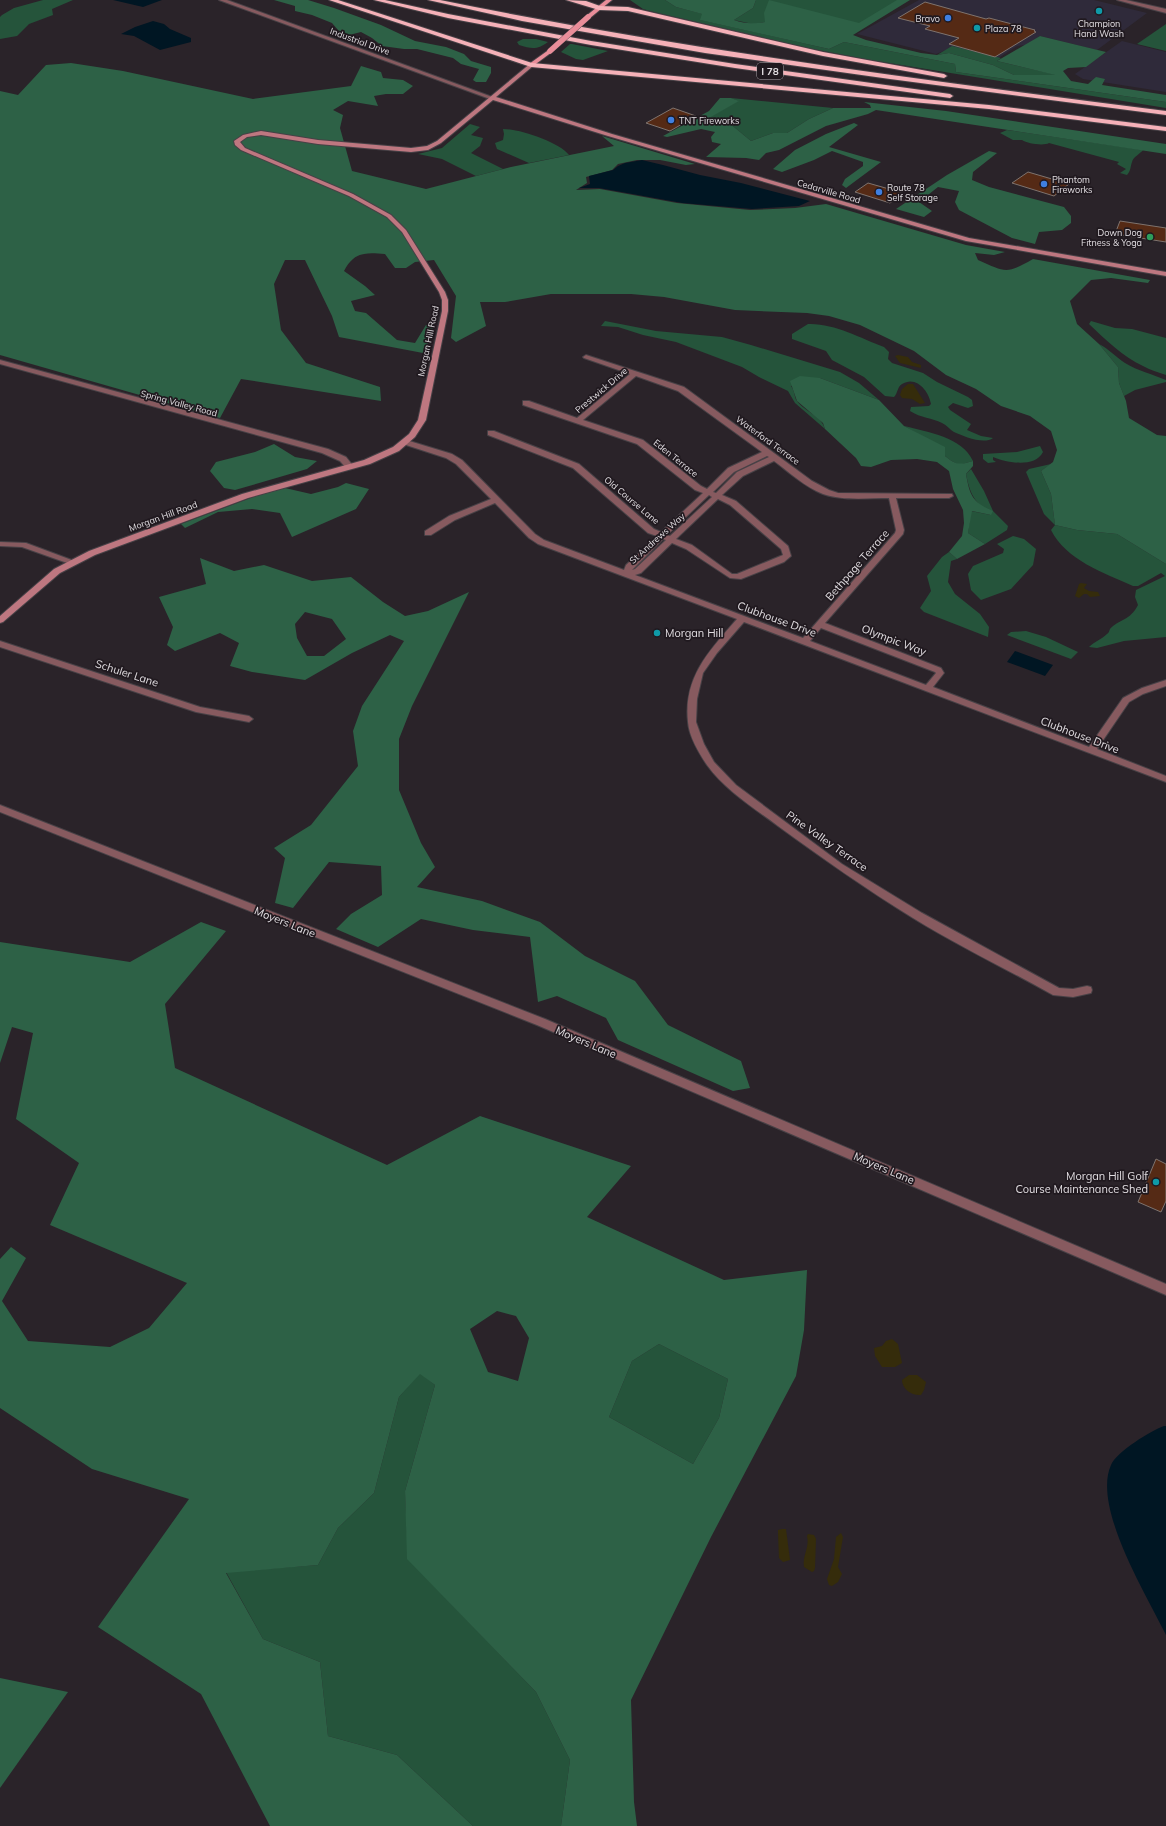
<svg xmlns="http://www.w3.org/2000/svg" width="1166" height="1826" font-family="Mulish,sans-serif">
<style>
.commercial{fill:#2f2a3a}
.green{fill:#25543b}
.forest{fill:#2d6146;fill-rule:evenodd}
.sand{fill:#352c0b}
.water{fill:#001623}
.building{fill:#552a15;stroke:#7e736e}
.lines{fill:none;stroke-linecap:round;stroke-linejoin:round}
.street-casing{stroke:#474146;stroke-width:2}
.secondary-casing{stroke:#474146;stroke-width:2}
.primary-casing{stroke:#474146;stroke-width:2}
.highway-casing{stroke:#474146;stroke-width:2}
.street{fill:#875a5f;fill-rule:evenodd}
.secondary{fill:#be7780;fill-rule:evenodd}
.primary{fill:#e98d99;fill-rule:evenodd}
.highway{fill:#f5b1b8;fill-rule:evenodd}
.primary-bridge-casing{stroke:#474146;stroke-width:6;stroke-linecap:butt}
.primary-bridge{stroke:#e98d99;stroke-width:5.5}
.culture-dot{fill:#0f9aa8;stroke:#20191f;stroke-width:1.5}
.shop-dot{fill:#3f7fe0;stroke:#20191f;stroke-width:1.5}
.leisure-dot{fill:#2e9e5b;stroke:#20191f;stroke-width:1.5}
.labels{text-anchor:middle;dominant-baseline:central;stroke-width:3.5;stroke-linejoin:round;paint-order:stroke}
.far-poi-label{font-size:9px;fill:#e1dde1;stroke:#20191f;text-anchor:start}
.far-street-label{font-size:9px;fill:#e1dde1;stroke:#20191f}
.shield{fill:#20191f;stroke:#a7a2a7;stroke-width:1}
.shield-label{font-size:10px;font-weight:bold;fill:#e1dde1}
.street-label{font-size:11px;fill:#e1dde1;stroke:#20191f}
.poi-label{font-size:11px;fill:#e1dde1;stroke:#20191f;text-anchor:start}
</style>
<rect width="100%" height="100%" fill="#2a2329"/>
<g class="commercial">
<path d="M919,0H1094L1147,13L1097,50L1040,36L1026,45L1017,46L994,61L949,49L936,54L857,34Z"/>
<path d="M1122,41L1166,52V92L1083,79L1075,74Z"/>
</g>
<g class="green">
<path d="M43,0H73L52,9L53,15L29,24L17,36L0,39V17L2,15L14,8Z"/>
<path d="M630,0H665L676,7L703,14L701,20L829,49L844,42L955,64L956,72L1166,102V108L871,60L813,49L654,12L643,9Z"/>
<path d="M756,0H906L864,25L766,22L753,24L734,20L753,8Z"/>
<path d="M1166,24V51L1137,44Z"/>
<path d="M523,39H536L548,42C537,50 532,49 519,45L517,42Z"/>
<path d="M570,44H572L608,51L583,60L576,59L561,52Z"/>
<path d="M952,46L1001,58L997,61L1057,75H1014L993,65L949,53L937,55Z"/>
<path d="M731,98L833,108L809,119L787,133H773L751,141L728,122L710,117L738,101Z"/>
<path d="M470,124L480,127L471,135L483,138L480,146L471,153L503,169L476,176L442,159L418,154L442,148Z"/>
<path d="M503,129C520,129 559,142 569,155L529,163L497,149L495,143L503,140L504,134Z"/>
<path d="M1007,130L1143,150C1140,154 1133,157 1132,162C1130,168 1131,170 1127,175L1120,173L1126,169L1117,164L1119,162L1049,143C1044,146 1028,144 1022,140H1013L1000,133Z"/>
<path d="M605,321L656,331L722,337L751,345L840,372L859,383L879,400L820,378L791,386C795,391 794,397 797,401C805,412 821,415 825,429L795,403L788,391L759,377L742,367L676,342L643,335L618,327L601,326Z"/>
<path d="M1091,321L1115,328L1132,329L1166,338V375C1158,372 1150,370 1143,366C1123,357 1105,339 1089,324Z"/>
<path d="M808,324C834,323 860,338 884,347L889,352L888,359L892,363L923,373L937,382L968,397L972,400L973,406L968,408L953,403L948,407L950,410L971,424L967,430L981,436L993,438C984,445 963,436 954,432C950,430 947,425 942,423C932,418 921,418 910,411L911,407L929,406L931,404C929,391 916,375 902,384C897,387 898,393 894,397L885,396L864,377L832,360L826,351L792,339V334Z"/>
<path d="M1099,344C1109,349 1116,357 1125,363C1138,371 1152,374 1166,380V382L1135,390L1124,396L1119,383L1118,367Z"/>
<path d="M904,426C928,432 962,437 973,461L959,465L950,460L920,435Z"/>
<path d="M1040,446L1043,452C1035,468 1007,463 993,457V460L996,462L988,463L983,459V454L1017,452Z"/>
<path d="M1051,464L1041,471L1051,494L1055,525L1077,530L1117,534L1166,564V637L1124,641L1097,648L1089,647C1094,642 1102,639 1107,634C1109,633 1109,631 1110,629C1119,619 1130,621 1138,605L1135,597L1136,590L1165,576L1161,573L1138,586H1133C1104,573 1066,560 1051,530L1055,525L1044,514L1026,472L1029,469Z"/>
<path d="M971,469L984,491L993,511L1008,526L1007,530L985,544L968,533L971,511L991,515C975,502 970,495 966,474Z"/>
<path d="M1013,536L1024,539L1036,549L1033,565L1011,589L981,600L971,590L968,574L973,566L1003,553L1004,549L997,544Z"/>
<path d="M949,552L957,559L951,561L948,582L955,594L980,614L989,627L988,637L924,612L920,608L931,591L927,576L942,557Z"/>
<path d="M1026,631L1046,637L1078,652L1071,659L1007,635L1011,632Z"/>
<path d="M659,1344L728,1379L719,1418L693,1464L609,1417L632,1361Z"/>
<path d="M420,1373L435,1385L405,1491L408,1559L536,1692L570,1760L561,1826H473L397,1755L328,1736L320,1662L263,1639L226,1572L318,1565L338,1528L374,1493L399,1397Z"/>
</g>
<g class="forest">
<path d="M274,0H308L334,8L381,25L415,41L446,47L464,54L471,61L491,67V73L486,82H476L473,80L479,69L461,64L453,58L417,49H404L382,46L372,38L361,32L349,35L338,30L332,23L312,15L295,11V6Z"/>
<path d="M665,0H756L753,8L734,20C745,24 754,24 765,22L764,13L769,0L859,23L897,0H910L853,35L866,40L921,53L937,55L949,53L993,65L1014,75H1055L997,61L1040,36L1106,52L1086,67L1068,68L1063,71L1071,81L1088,84L1096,77L1105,79L1102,85L1166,95V102L956,72L955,64L844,42L829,49L700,20L702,14L676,7Z"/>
<path d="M71,63L123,71L253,99L351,86L361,66L381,72L383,78L403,80L413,86L403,94H386L374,96L378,106L348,101L333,110L343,115L340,128L352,171L426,189L511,167L614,146L602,136L695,164L686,165L660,160H637L618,164L612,170L586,177L587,183L576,190L600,189L677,203L750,210L795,208L826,204L966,245L1005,252L994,255L975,253L978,260C1006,272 1005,275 1033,259L1150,280L1148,283L1111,278L1091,280L1070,301L1077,324L1099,344L1118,367L1119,383L1126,401L1129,418L1157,435L1166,436V564L1117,534L1077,530L1055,525L1051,494L1041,471L1053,462L1057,450L1051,431L1030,416L1001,406L976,389L946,375L914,351L860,325L829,316L807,313L735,310L664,297L631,294H551L505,302H480L486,326L456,342L451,338L456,296L434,260L415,262L406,268H395L385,254C365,252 354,252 344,271L365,286L375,295L351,301L355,311L366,313L397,340L415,343L426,325H434L427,347L423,353L339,337L332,316L305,260H285L274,284L281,330L306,363L380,387L381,401L241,379L220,418L0,355V91L18,95L46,65Z"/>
<path d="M720,98H731L739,101L711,117L728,122L751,141L773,133H787L809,119L833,108H871L870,105L864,102L946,111L1166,144V154L876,110L868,114L826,126L779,150L766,153L759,160L746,158L706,157L721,144L712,142L711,137L715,132L701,129L667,137L663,136L709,111Z"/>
<path d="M854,123L858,125L829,147L881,162L846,188L842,185L845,179L863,166V162L832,151L814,160L782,172L773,169L795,150L826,134Z"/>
<path d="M989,151L997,153L973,172L972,180L989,187L1064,207L1071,216V223L1062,230L1039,232L1035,244L1012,238L959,210L955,202L959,191L938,187L919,202L932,211L924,217L896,209L947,175Z"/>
<path d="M800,376L820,378L879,400L904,426L945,447V456C956,465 959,465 973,461V466L966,474C970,497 973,502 993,511L991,515L972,511L968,533L985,544L957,559L949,552L962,536L964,523L963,510L953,489L949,471L937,462L917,459L891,460L871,467L861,466L856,458L825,429L823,423L797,401L790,381Z"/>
<path d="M274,444L295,457L317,461L307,469L235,490L224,488L210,471L216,462L255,452Z"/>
<path d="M346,483L369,489L356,509L292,537L280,513L252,509L218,512L185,528L181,524L256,496L285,488L311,494L338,487Z"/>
<path d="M200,558L234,571L264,565L312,581L351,577L383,602L405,616L428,611L469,592L412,706L399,739V790L421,843L435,867L417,887L482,901L540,922L585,956L635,981L668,1025L741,1061L750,1088L733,1091L618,1040L606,1018L557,996L538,1002L530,937L473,930L421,919L378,947L336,929L351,914L382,895L381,866L329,862L293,908L275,903L285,858L274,848L311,825L358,766L353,731L362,706L404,641L390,635L352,653L305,680L252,672L230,666L239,643L220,633L175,651L167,645L173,627L159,597L206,584ZM305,612L332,619L346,639L324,656H307L297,638L295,624Z"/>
<path d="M201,922L226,931L165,1004L175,1068L387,1165L480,1116L631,1166L587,1217L724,1280L807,1270L804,1330L796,1376L711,1537L631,1700L634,1802L637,1826H561L570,1760L536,1692L407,1559L405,1491L435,1385L420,1374L399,1397L374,1493L338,1528L318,1565L226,1573L263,1639L320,1662L328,1736L397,1755L473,1826H270L201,1694L98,1627L189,1499L92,1469L0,1408V1259L11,1247L26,1258L2,1301L28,1341L110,1347L149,1328L187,1283L50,1225L79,1163L16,1119L33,1033L12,1027L0,1063V942L130,962ZM497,1311L516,1316L529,1338L518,1381L488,1372L470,1329ZM659,1344L728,1379L719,1418L693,1464L609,1417L632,1361Z"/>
<path d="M0,1678L68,1692L0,1788Z"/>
</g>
<g class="sand">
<path d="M898,355L908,357L912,362L921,365V368L900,363L895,356Z"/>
<path d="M908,384H913L925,403L920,404L912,399L902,398L900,395L902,389Z"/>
<path d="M1081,583L1087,584L1084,588L1089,591L1098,592L1100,596L1090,597L1087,594H1084L1079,598L1075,596L1079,584Z"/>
<path d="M892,1339L898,1344L902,1363L895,1367H882L875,1356L874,1348L882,1346L886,1341Z"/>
<path d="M909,1375H917L926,1382L924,1390L921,1395C912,1396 902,1389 902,1380Z"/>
<path d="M782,1529H786L790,1560L783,1562L779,1558L778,1533V1530Z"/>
<path d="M841,1533L843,1537L838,1567L842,1574L838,1582L832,1586L829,1585L827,1579L834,1559L836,1537Z"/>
<path d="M808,1534L814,1535L816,1539L815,1568L814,1571L812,1572L804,1567C802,1556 810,1547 807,1536Z"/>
</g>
<g class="water">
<path d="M113,0H162L143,7Z"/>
<path d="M153,21L164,24L170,29L191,38V42L160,50L134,36L121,34L135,27Z"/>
<path d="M642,160L663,165L700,175L741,183L810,201L799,206L752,209L682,203L599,188H579L590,184L589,176L613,170L618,166L625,163Z"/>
<path d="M1015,651L1053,665L1045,676L1007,662Z"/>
<path d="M1164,1426H1166V1635C1147,1596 1092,1507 1111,1465C1116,1452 1152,1430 1164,1426Z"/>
</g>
<g class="building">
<path d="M925,2L986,19L989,18L1035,30L1034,31L1036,32L995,57L949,44L959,38L925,29L930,26L898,18Z"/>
<path d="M673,108L696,116L670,131L646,123Z"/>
<path d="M1028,172L1069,184L1054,196L1012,183Z"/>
<path d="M868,183L903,193L890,203L855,192Z"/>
<path d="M1120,221L1166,228V242L1115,234Z"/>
<path d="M1156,1159L1166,1164V1201L1161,1212L1138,1202Z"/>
</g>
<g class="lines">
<defs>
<g id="street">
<path d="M219,0H227L495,98L490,99Z"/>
<path d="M1117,0H1126L1166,9V13Z"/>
<path d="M586,355L684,387L812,481L829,490L838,493L952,494L953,496L949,498H896L904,530L903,534L825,623L941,668L944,673L933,687L1089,747L1123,698L1142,688L1166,680V686L1143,694L1129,702L1097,749L1166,776V782L744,622L717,653L703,673L697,699L696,722L704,744L714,762L736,785L842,864L922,913L1059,988L1073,989L1087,986L1091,987L1092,990L1091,993L1073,997L1053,995C1007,969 958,946 913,918C866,889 822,858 778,826C754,808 725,790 707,765C699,753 689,737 688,722C683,677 710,650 737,619L538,544L529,538L495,503L455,520L431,535H425V531L449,516L491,499L456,464L446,458L403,444V440H406L452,454L462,460L535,534L544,540L624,570L626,565L657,536L648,533L573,468L488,435V431H494L579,464L654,529L661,532L703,493L695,490L637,444L523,405V401H529L577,418L630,374L584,358L583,357ZM636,376L678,391L762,452L728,468L707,489L701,486L643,440L583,420ZM767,456L769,457L737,472L716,493L713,492L734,472ZM774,461C789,472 805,487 823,494C843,501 868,498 889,498L896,530L895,533L803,638L635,575L641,573L672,543L686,549L730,578L741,579L784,562L791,556L788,546L736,501L722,495L743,476ZM709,495L712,497L670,536L667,535ZM718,499L730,505L781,549L783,555L737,574H732L692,545L676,539ZM663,539L666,540L635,569L632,570ZM821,628L935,672L936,673L926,685L810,641Z"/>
<path d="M0,360L328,449L346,457L354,467L350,469H347L340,461L322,453L0,364Z"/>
<path d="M0,542L26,543L77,562L76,564H70L22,547L0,546Z"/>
<path d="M0,641L200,707L249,716L253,719L249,722L196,712L0,647Z"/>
<path d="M0,805L545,1019L1166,1284V1295L537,1025L0,812Z"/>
</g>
<path id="secondary" d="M531,63L533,64V66L496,97L612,134L969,238L1166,272V276L966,241L608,136L493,100L441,143L428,150L411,152L318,144L261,135L247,137L240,142L245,148L353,194L391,215L406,230L445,292L448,300V311L426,420L415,437L399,451L370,464L248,498L95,555L60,573L3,622L0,623V616L54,569L89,551L242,494L364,460L393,447L409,434L418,420L442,311V300L439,292L402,232L387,217L349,196L241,150L235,145L234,141L243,135L261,131L318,140L411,148L427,146L437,141Z"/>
<g id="primary">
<path d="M606,0H612L590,18H586V16Z"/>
<path d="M550,49L553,51L552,52L533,66H529V64Z"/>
</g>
<g id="highway">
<path d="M329,0H338L532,63L989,105L1166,127V131L989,109L531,67Z"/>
<path d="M374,0H385L448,14L591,41L735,64L950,94L953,96L950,98L735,68L591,45L448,18Z"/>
<path d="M428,0H440C680,49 923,80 1166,111V115L890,79L705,53L522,21Z"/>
<path d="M566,0L586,1L600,6L628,7L823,52L944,74L947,76L944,78L823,56L628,11L599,10Z"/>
</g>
</defs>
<use href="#street" class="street-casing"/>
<use href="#secondary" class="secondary-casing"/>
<use href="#primary" class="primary-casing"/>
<use href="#highway" class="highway-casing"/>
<use href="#street" class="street"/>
<use href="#secondary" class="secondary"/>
<use href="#primary" class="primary"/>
<use href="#highway" class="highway"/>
<defs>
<path id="primary-bridge" d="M550,51L588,17"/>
</defs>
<use href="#primary-bridge" class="primary-bridge-casing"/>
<use href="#primary-bridge" class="primary-bridge"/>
</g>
<g class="culture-dot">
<circle cx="1099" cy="11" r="4"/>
<circle cx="977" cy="28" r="4"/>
<circle cx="657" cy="633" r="4"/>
<circle cx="1156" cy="1182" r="4"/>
</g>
<g class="shop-dot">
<circle cx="948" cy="18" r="4"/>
<circle cx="671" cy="120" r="4"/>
<circle cx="1044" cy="184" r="4"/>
<circle cx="879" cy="192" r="4"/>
</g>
<circle class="leisure-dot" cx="1150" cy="237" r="4"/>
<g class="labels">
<g class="far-poi-label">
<text x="940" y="18" text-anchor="end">Bravo</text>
<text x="1099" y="23" text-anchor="middle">Champion<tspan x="1099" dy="10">Hand Wash</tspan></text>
<text x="985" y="28">Plaza 78</text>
<text x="679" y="120">TNT Fireworks</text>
<text x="1052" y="179">Phantom<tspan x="1052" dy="10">Fireworks</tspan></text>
<text x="887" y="187">Route 78<tspan x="887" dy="10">Self Storage</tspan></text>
<text x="1142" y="232" text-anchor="end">Down Dog<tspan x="1142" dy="10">Fitness &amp; Yoga</tspan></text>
</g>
<g class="far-street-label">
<text transform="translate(360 41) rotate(20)">Industrial Drive</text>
<text transform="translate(829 191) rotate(16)">Cedarville Road</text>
<text transform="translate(428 341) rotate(-78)">Morgan Hill Road</text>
<text transform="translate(601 390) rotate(-40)">Prestwick Drive</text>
<text transform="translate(179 403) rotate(15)">Spring Valley Road</text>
<text transform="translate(768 440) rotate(36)">Waterford Terrace</text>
<text transform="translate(676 458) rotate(39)">Eden Terrace</text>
<text transform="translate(632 500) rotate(40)">Old Course Lane</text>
<text transform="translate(163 516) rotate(-20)">Morgan Hill Road</text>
<text transform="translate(657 538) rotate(-42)">St Andrews Way</text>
</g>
<rect class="shield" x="757" y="63" width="26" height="16" rx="3"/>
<g class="shield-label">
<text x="770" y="71">I 78</text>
</g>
<g class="street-label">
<text transform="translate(857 565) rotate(-49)">Bethpage Terrace</text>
<text transform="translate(777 619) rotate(20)">Clubhouse Drive</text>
<text transform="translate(894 640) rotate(21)">Olympic Way</text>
<text transform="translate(127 673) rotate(18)">Schuler Lane</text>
<text transform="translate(1080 735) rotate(21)">Clubhouse Drive</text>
<text transform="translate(827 841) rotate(35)">Pine Valley Terrace</text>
<text transform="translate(285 922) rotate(22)">Moyers Lane</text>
<text transform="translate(586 1042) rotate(23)">Moyers Lane</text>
<text transform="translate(884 1168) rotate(23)">Moyers Lane</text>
</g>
<g class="poi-label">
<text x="665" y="633">Morgan Hill</text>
<text x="1148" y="1176" text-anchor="end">Morgan Hill Golf<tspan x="1148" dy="13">Course Maintenance Shed</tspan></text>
</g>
</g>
</svg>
